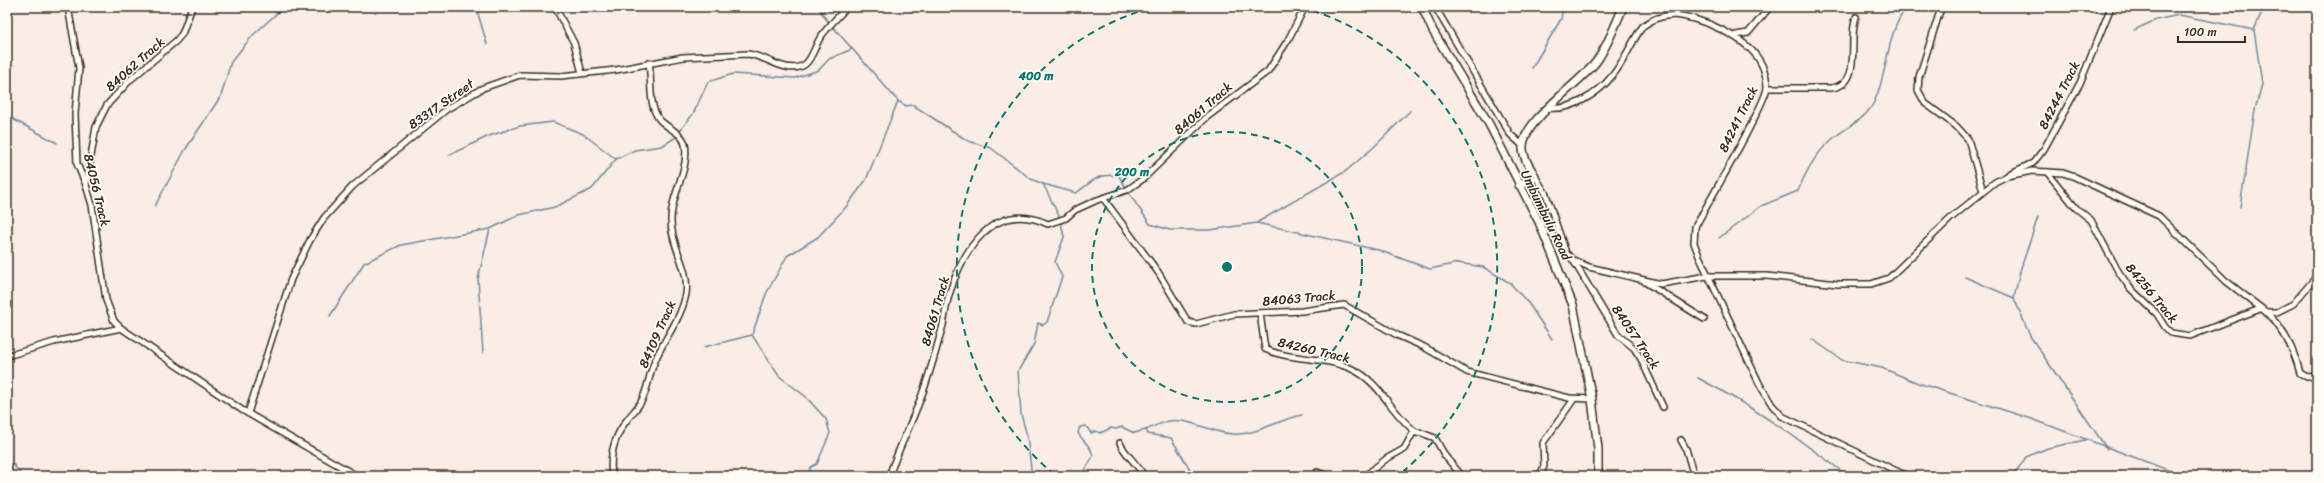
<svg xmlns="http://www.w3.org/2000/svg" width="2324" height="483" font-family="Sriracha,sans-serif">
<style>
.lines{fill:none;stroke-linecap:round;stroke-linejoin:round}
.stream{stroke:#73889e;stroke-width:1.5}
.minor-casing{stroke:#3b2a1e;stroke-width:8}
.tertiary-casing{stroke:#3b2a1e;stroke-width:10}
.secondary-casing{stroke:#3b2a1e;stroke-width:10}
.minor{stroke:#fdfcf7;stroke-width:5}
.tertiary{stroke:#fdfcf7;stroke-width:7}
.secondary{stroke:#fdfcf7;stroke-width:7}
.ring{fill:none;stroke:#0f766e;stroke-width:2;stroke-dasharray:7 5}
.labels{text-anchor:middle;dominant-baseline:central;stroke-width:3.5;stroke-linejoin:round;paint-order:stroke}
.street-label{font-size:13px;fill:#3b2a1e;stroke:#fdfcf7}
.centre{fill:#0f766e;stroke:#fdfcf7;stroke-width:2}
.ring-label{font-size:12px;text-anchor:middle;font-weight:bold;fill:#0f766e;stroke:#fdfcf7;stroke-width:3.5;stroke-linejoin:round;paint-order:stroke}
</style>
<rect width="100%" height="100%" fill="#f9ede5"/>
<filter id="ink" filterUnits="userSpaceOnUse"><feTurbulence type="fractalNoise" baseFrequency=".025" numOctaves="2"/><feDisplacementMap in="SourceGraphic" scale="8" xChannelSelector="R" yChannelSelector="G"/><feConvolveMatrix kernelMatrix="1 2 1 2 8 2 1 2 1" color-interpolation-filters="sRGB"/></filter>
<g filter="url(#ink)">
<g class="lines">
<g class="stream">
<path d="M476,7L487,44"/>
<path d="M818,7L826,19L898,101L906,106L913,105L968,141L991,148L1031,179L1043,184L1060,218"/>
<path d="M821,12L831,7"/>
<path d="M2134,30L2156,20L2179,15L2254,30"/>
<path d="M1532,68L1561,19L1563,7"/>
<path d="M7,116L57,143"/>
<path d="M679,132L693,114L708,82L733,74L795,78L819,70L829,59L852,49"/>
<path d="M449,155L489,136L520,126L553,122L583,134L616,159"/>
<path d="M1043,184L1076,193C1092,182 1098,172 1119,176L1127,189"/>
<path d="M1128,192L1150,224L1170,230H1210L1257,223L1378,250L1430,269L1458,263L1483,267L1510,283L1529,304L1552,339"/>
<path d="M155,206L185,150L221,96L231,62L253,35L284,7"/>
<path d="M2240,207L2255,110L2262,84L2254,30L2264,7"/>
<path d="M2038,217L2020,271L2014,298L2030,336L2107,449"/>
<path d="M1258,222L1346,171L1374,147L1410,111"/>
<path d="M1719,238L1761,206L1798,191C1807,169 1817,151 1836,136C1850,125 1866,119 1874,102C1889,72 1885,34 1907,7"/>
<path d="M1965,277L2014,298"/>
<path d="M330,316L364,263L401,245L490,229L519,215L555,207L592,189L616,159L635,150L662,146L676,137"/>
<path d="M1812,339L1842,360L1882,368L1918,383L2032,419L2184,476"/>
<path d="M704,347L752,335"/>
<path d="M483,353L478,279L490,229"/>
<path d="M1698,378C1752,406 1800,439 1848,476"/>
<path d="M1146,430C1153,427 1162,422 1169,421C1190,418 1211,433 1232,434C1256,436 1279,419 1302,415"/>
<path d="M7,464H13L22,476"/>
<path d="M807,476L811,467L817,464L830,433L826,419L805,396L779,376L752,335L766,294L787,256L818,237L846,207L866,180L898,101"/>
<path d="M1032,476L1027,436L1021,414L1018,371L1034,344L1038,323L1043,325L1047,322L1062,277L1055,262L1064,237L1061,222"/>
<path d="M1082,476L1093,456C1091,445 1083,442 1078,433L1080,427L1086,426L1091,433L1096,431L1100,433L1111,428L1116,429L1122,427L1134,433L1146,430L1148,434L1171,438L1194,476"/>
<path d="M2013,476L2026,457L2048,448L2085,440"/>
</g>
<defs>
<g id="minor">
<path d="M68,7L79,68L75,114L77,164L86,185L92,205L106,300L114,321L121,328"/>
<path d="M555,7L574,43L582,73"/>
<path d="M1435,7L1510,134L1523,146"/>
<path d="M1941,8L1919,77L1918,90L1925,103L1956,126L1968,139L1983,191"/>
<path d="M1736,35L1748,33L1770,7"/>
<path d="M1767,88H1831C1864,85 1847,40 1856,17"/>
<path d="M1548,108C1571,111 1598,94 1612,76C1625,61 1631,42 1643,26C1666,9 1684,15 1709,24C1737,36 1766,52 1767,87C1767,102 1706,207 1695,227L1694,243L1699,256L1759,383L1772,405L1782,416L1907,476"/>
<path d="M2047,172L2076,208L2091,220L2118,271L2130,288L2157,314L2165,327L2171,333L2190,336L2260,309"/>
<path d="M2009,174L2033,163L2044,149L2080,83L2111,7"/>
<path d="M1535,176L1546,194L1566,253L1573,260L1589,267L1661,284L1707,276H1767L1838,284H1871L1889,278L1951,218L1995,182L2007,176L2032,171L2063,173L2075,177L2159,216L2226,281L2266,312H2277L2293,304L2317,276"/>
<path d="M86,185L96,127L107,105L130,80L176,41L182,34L192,7"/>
<path d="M1103,198L1158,272L1188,322L1196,324L1234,314L1302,311L1344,305L1397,335L1424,347L1467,372L1569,398L1592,399"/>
<path d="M1573,260L1618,335L1634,348L1641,359L1663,407"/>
<path d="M1645,282L1704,319"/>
<path d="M2266,312C2284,329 2294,349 2300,373L2307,377L2317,376"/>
<path d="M1260,313L1265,349C1291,361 1324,356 1352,369C1381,382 1391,414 1417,433"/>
<path d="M7,356L54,342L121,328L242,410L357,476"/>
<path d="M248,413L291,279L310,240L324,218L353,186L447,109L483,88L520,75L561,76L616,70L683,57L748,54C762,56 773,64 786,67C811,72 811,53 820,38C827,27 838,17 847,7"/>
<path d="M1681,440L1686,449L1694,476"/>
<path d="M1120,443C1126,456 1137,463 1144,476"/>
<path d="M1317,472L1328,476"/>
<path d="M612,476C609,455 614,437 627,420C632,413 638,408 642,400C648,388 649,375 654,363C663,340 681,320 686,294C690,269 671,247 671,221C670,196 690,170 685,144C682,132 666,128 659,119C648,105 652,81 649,63"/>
<path d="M889,476C900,444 917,413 927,380C933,362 938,343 943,325C945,315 946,305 949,295C963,249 994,199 1048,224L1066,218L1075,210L1097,200L1127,190L1143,179L1207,117L1268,71L1288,40L1305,7"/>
<path d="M1365,476L1386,459L1404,449L1413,433L1419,432L1435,438L1445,456L1462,476"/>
<path d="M1540,476L1544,466L1543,443L1574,399"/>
</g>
<path id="tertiary" d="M1519,185L1535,176C1530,167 1522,157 1523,146C1524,120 1580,83 1596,62C1608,45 1615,26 1623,7"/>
<path id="secondary" d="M1422,7L1433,31L1489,124L1539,222L1573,305L1592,399L1598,449V476"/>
</defs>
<use href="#minor" class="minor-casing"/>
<use href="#tertiary" class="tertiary-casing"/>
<use href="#secondary" class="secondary-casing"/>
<use href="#minor" class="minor"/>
<use href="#tertiary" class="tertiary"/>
<use href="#secondary" class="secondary"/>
</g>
</g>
<g class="ring">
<circle cx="1227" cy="267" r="135"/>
<path d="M1055 475A270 270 0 0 1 1153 7M1301 7A270 270 0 0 1 1399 475"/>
</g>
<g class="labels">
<g class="street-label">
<text transform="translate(135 64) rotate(-42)">84062 Track</text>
<text transform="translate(2059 95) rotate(-63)">84244 Track</text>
<text transform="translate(441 104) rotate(-35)">83317 Street</text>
<text transform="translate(1203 108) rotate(-41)">84061 Track</text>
<text transform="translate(1738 119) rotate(-64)">84241 Track</text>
<text transform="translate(97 190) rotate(76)">84056 Track</text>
<text transform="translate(1546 215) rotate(64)">Umbumbulu Road</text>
<text transform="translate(2152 293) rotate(50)">84256 Track</text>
<text transform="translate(1299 298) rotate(-5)">84063 Track</text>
<text transform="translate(935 311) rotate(-74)">84061 Track</text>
<text transform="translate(657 334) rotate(-66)">84109 Track</text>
<text transform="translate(1636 337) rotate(56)">84057 Track</text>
<text transform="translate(1314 350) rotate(13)">84260 Track</text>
</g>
</g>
<circle cx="1227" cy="267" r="6" class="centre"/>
<g class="ring-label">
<text x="1036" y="80">400 m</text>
<text x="1132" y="176">200 m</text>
</g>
<rect width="2324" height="483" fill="none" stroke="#fdfcf7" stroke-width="24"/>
<rect x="12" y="12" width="2300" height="459" fill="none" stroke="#3b2a1e" stroke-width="1.5" filter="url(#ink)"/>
<path d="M2178 36v6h67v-6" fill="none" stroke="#3b2a1e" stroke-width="2"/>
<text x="2184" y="36" font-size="12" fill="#3b2a1e" stroke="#fdfcf7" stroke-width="3" paint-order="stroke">100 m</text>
</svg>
